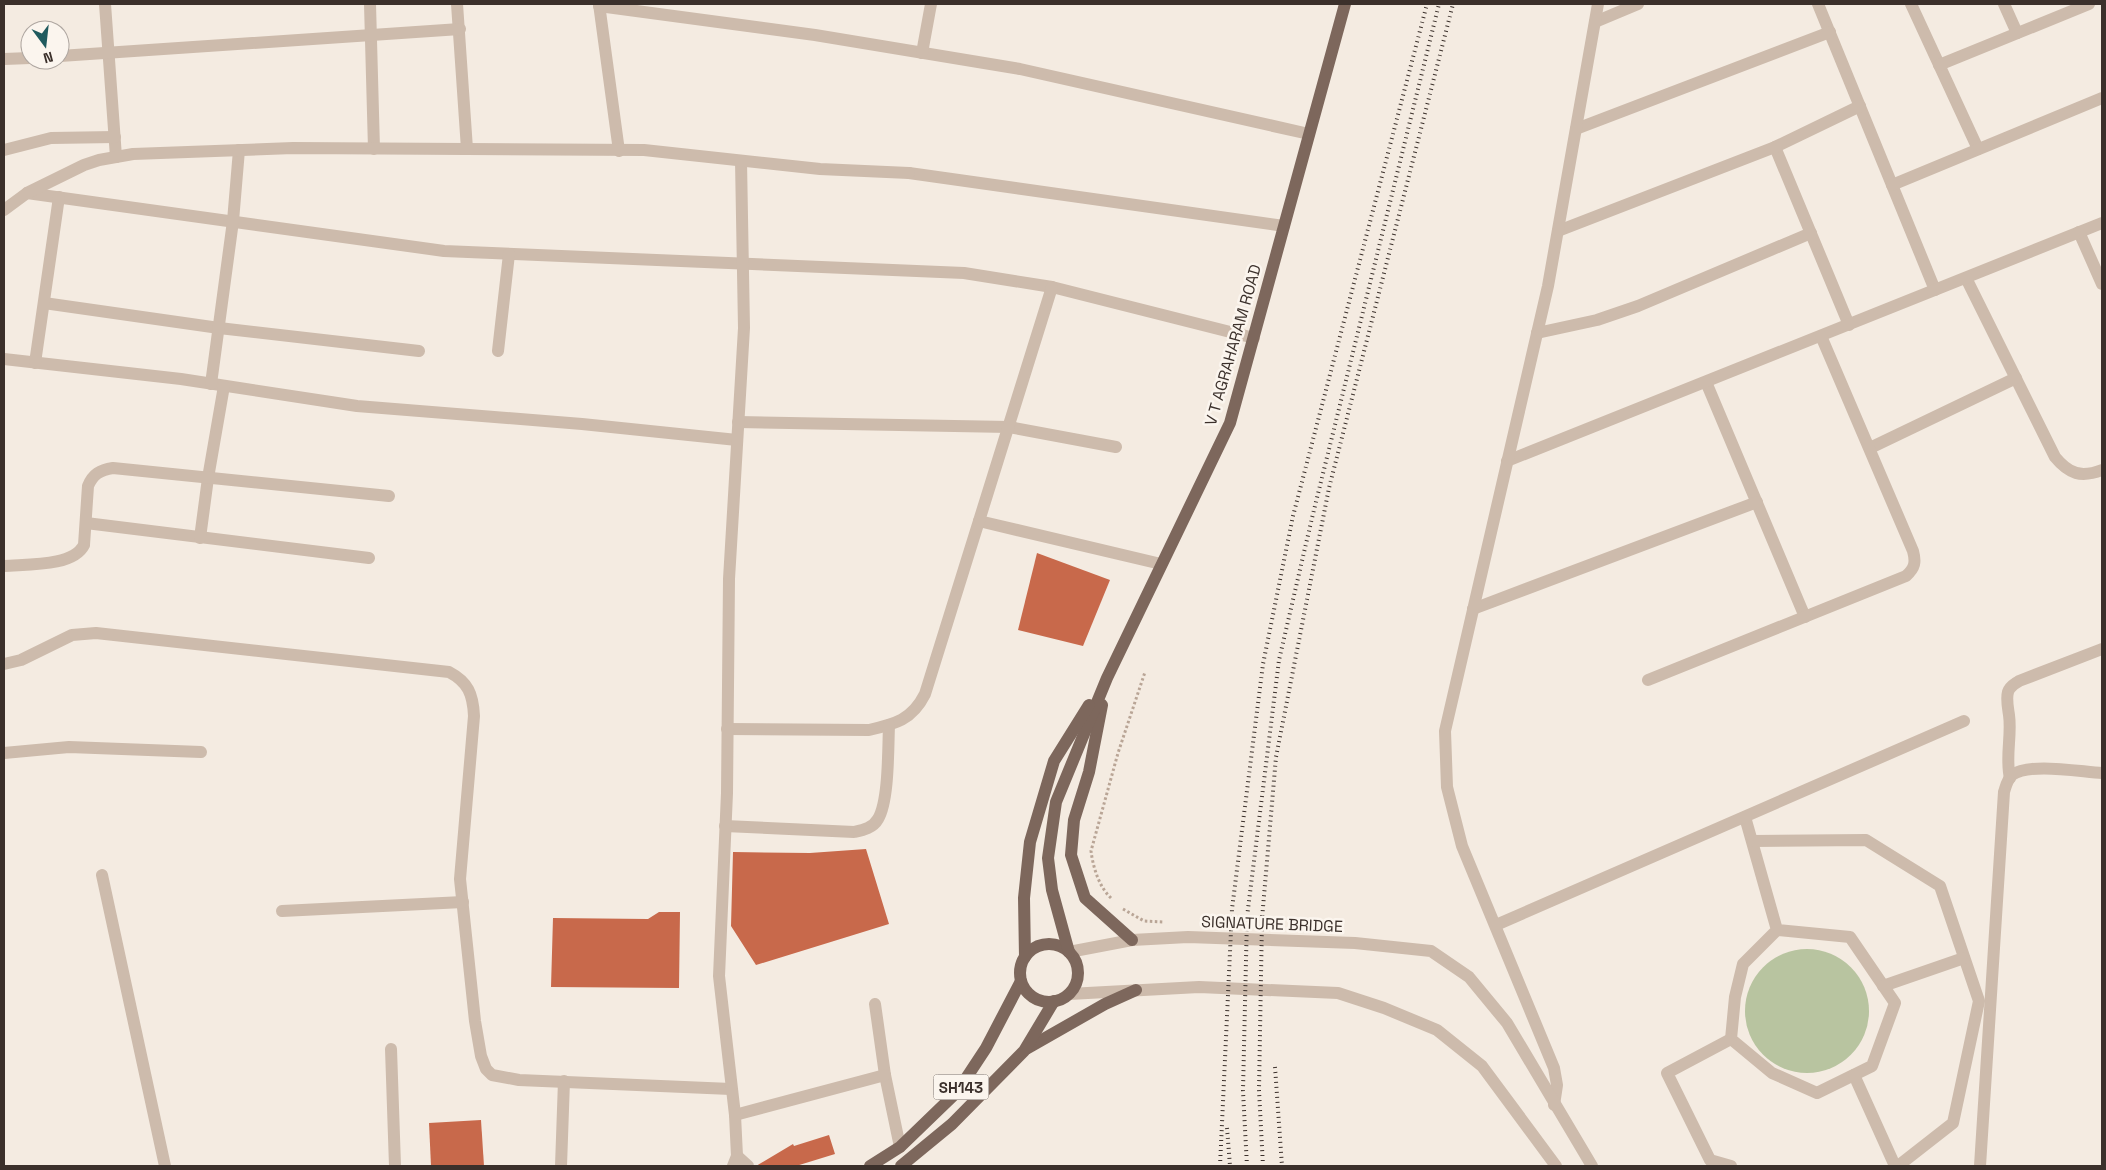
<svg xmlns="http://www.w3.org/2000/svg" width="2106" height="1170" font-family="'Space Grotesk',sans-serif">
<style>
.green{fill:#b8c4a0}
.building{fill:#c8694b}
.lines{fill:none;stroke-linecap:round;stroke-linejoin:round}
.path{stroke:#b9a596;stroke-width:3;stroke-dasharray:2.5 2.5;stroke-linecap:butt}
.minor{stroke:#cdbbac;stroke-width:12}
.tertiary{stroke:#cdbbac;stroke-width:12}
.primary{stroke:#7d675c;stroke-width:12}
.rail{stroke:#3b302b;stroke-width:4;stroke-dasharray:1 4;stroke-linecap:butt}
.labels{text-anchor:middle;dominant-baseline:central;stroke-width:5;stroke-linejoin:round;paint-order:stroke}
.shield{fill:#fbf5ee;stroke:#756b66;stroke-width:1}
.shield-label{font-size:15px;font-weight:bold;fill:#3b302b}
.street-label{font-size:16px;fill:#3b302b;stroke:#fbf5ee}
</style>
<rect width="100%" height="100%" fill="#f4ebe1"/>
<circle class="green" cx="1807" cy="1011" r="62"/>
<g class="building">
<path d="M1037,553L1110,580L1083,646L1018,630Z"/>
<path d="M866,849L889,924L756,965L731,926L733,852L810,853Z"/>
<path d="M659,912H680L679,988L551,987L553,918L648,919Z"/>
<path d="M481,1120L484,1166H431L429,1123Z"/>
<path d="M829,1135L835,1154L796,1166H756L793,1144L794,1146Z"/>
</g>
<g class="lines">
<g class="path">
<path d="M1111,898C1099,887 1093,867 1091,851L1118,753L1145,672"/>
<path d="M1123,909L1144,921L1163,922"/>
</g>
<g class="minor">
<path d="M105,4L116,157"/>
<path d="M370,4L374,149"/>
<path d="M457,4L467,149"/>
<path d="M599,4L619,151"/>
<path d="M1818,4L1935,290"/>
<path d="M1911,4L1978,149"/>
<path d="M2004,4L2017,33"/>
<path d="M599,6L815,35L1020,69L1309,134"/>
<path d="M1595,22L1638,4"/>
<path d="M922,53L931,4"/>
<path d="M60,56L460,29"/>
<path d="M4,59L30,58"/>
<path d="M1939,65L2089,4"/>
<path d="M1576,129L1830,32"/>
<path d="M1775,147L1849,325"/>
<path d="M4,150L51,138L115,137"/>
<path d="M909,173L1284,226"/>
<path d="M1892,185L2102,98"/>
<path d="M27,193L444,251L964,273L1052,287L1254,338"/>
<path d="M1558,231L1775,147L1860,106"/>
<path d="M2079,232L2102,284"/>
<path d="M1966,278L2055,457C2069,474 2081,478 2102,470"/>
<path d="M44,303L219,328L419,351"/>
<path d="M1537,333L1597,320L1638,306L1811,233"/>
<path d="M498,351L509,254"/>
<path d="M4,359L181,379L357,406L582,424L737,440"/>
<path d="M35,363L59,197"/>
<path d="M1706,382L1805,617"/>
<path d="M211,384L233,221L239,150"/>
<path d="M738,422L1009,427L1116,447"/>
<path d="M1870,448L2016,378"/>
<path d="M1507,461L2102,223"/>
<path d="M979,521L1161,564"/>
<path d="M86,523L369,558"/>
<path d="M200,538L208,478L224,386"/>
<path d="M4,566C26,564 73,567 84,545L88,486C93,474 100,470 113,468L389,496"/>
<path d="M1473,609L1757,502"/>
<path d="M4,664L21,660L72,635L96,633L449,672C468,682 473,694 474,716L460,879L475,1021L481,1056L486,1069L492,1075L519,1080L731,1089"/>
<path d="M1648,680L1906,576C1915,568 1916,562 1913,551L1821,336"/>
<path d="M727,729L869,730C895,724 912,720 925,694L1052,287"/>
<path d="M4,753L69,747L201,752"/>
<path d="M2010,778C2005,757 2012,736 2009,715C2008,708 2006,699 2008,692C2010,686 2015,684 2019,681L2102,649"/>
<path d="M1745,817L1777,930L1850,937L1895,1003L1872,1066L1817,1093L1772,1073L1731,1039L1735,997L1743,964L1777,930"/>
<path d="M725,826L854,832C863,830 873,828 878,819C889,801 888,749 889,725"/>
<path d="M1753,841L1866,840L1940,886L1979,1001L1953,1123L1898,1166"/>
<path d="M102,875L165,1166"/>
<path d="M282,911L463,902"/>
<path d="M1496,925L1964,721"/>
<path d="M1883,986L1964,958"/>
<path d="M875,1004L885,1075L900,1147"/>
<path d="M391,1049L395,1166"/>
<path d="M1854,1075L1895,1166"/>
<path d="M1554,1105L1557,1085L1554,1068L1462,846L1447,787L1445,731L1548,286L1598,4"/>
<path d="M735,1115L885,1075"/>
<path d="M737,1156L748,1166"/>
<path d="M561,1166L564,1081"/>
<path d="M733,1166L737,1156L735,1115L719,976L727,793L729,579L744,328L741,161"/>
<path d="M1731,1166L1710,1160L1667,1073L1731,1039"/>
<path d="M1980,1166L2004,792C2006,786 2007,780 2012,775C2030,762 2081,772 2102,773"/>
</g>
<g class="tertiary">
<path d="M4,210L27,193L84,165L99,160L133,154L293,148L644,150L820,169L909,173"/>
<path d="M1069,952L1132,940L1188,937L1355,943L1431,951L1469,977L1507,1023L1592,1166"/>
<path d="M1069,994L1199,987L1338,993L1384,1008L1437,1030L1482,1066L1556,1166"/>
</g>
<g class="primary">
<path d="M1102,705L1089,772L1074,820L1071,855L1085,898L1132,940"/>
<circle cx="1049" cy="973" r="29"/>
<path d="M1069,952L1052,890L1048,858L1056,802L1107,678L1230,423L1345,4"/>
<path d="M1025,957L1024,898L1030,842L1054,761L1089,705"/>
<path d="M1026,1049L1105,1004L1136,990"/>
<path d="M870,1166L900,1147L957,1092L986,1048L1021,981"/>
<path d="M901,1166L952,1124L1024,1051L1054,1001"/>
</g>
<g class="rail">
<path d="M1275,1067L1282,1166"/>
<path d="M1227,1128L1230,1166"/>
<path d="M1220,1166L1232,909L1263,664L1293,516L1427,4"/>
<path d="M1247,1166L1243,1091L1247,917L1279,660L1312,518L1439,4"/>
<path d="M1263,1166L1259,1090L1262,919L1276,757L1329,488L1453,4"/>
</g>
</g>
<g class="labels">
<rect class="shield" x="933.5" y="1074.5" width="55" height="25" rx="4"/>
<g class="shield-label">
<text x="961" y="1087">SH143</text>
</g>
<g class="street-label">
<text transform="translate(1233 345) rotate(-74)">V T AGRAHARAM ROAD</text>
<text transform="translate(1272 924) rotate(2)">SIGNATURE BRIDGE</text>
</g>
</g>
<rect width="2106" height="1170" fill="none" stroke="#3b302b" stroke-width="10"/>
<g transform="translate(45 45) rotate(165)"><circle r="24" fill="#fbf5ee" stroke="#aea6a0"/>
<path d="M0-4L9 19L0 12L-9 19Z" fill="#1f5a5e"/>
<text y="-8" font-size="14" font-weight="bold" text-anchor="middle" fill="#3b302b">N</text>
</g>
</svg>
